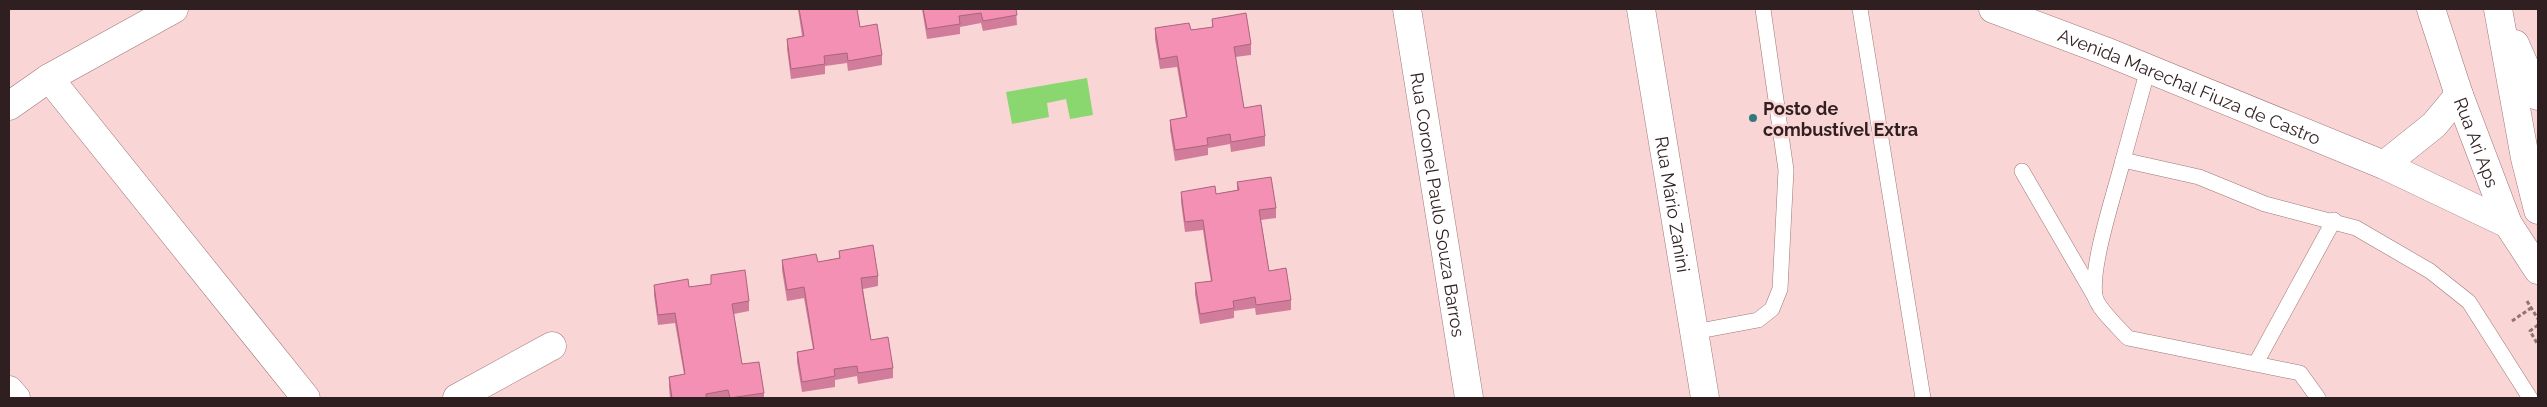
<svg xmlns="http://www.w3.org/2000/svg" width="2547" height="407" font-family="Raleway,sans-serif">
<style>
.water{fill:#8ad770}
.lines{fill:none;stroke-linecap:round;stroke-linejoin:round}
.service-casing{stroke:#9f7677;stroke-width:16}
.minor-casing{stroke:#9f7677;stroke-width:29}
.secondary-casing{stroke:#9f7677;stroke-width:29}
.motorway-casing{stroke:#9f7677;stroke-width:29}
.path{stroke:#8e7474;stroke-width:3;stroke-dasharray:4 2.5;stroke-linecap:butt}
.service{stroke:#fff;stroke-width:15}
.minor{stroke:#fff;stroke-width:28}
.secondary{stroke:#fff;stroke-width:28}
.motorway{stroke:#fff;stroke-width:28}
.wall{fill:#d17c9a}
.building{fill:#f390b3;stroke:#aa657d}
.poi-dot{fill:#30797c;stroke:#fad5d5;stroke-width:2}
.labels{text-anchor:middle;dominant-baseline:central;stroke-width:5;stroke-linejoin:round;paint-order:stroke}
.street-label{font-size:18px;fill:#301f20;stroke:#fad5d5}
.poi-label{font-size:18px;font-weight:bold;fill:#301f20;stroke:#fad5d5;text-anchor:start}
</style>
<rect width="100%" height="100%" fill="#fad5d5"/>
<path class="water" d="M1087,78L1093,115L1070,119L1066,99L1047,103L1049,117L1012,124L1006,92Z"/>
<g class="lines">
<defs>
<g id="service">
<path d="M1860,9L1923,398"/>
<path d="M2123,160L2148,69"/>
<path d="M2022,171L2095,297"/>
<path d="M1694,332L1758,320L1772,309L1780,289L1786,170L1763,9"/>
<path d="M2256,363L2334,220"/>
<path d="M2318,398L2300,373L2128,338C2119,328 2097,308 2095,296C2090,266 2115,192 2123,160L2199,177L2265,204L2356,228L2430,271L2469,302L2530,398"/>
</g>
<g id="minor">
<path id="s1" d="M1407,9L1469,398"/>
<path id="s2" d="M1641,9L1705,398"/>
<path d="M49,78L306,398"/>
<path d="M9,390L16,398"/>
<path d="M457,398L552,346"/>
</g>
<g id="secondary">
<path id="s3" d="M1993,9L2105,51L2384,165L2508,224"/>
<path id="s4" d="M2431,9L2459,95L2508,224L2538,270"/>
<path d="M9,106L49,78L174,9"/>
<path d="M2384,165L2434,125L2459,95"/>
</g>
<g id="motorway">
<path d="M2498,9L2525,158L2538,210"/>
<path d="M2515,44L2538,96"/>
</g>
</defs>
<use href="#service" class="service-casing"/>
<use href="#minor" class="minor-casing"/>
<use href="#secondary" class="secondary-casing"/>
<use href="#motorway" class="motorway-casing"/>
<g class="path">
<path d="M2527,301L2538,319"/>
<path d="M2512,321L2531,308"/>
<path d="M2538,325L2530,331L2538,345"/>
</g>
<use href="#service" class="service"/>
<use href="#minor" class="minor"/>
<use href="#secondary" class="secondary"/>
<use href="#motorway" class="motorway"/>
</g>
<g class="wall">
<path d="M798,9H857L860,27L882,55V65L848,71L847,63L825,66V74L791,79L787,49V39L802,36Z"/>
<path d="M922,9H1016L1017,25L983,31L981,23L960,27V34L927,39Z"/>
<path d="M1212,19L1251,44V55L1235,57L1244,108L1265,136V146L1231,152L1230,144L1208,148V155L1175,161L1170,130V120L1186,118L1177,67L1160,69L1155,39V28L1191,30L1212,27Z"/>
<path d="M1237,182L1276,208V218L1261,220L1269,271L1291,300V310L1256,315L1255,308L1234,311V318L1200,324L1195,294V283L1211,281L1206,251L1203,230L1185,232L1181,202V192L1216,194L1237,190Z"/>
<path d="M839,251L878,276V286L863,289L871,340L893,368V378L858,384L857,376L835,380V387L802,392L797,362V352L813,349L804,298L787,301L782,270V260L818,262L839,258Z"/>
<path d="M711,275L749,301V311L734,314L742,364L764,393V398H670L669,387V377L684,374L675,323L658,325L654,295V285L689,287L711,284Z"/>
</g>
<g class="building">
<path d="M799,9H857L860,27L877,24L882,55L848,61L847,53L824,56L825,64L791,69L787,39L804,36Z"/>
<path d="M923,9H1016L1017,15L983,21L981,13L959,16L960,24L927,29Z"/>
<path d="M1246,13L1251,44L1234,47L1244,108L1261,105L1265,136L1231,142L1230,134L1207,138L1208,145L1175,150L1170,120L1187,117L1177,56L1160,59L1155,28L1189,23L1191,30L1213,27L1212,19Z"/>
<path d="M1271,177L1276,208L1259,210L1269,271L1286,268L1291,300L1256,305L1255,297L1233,301L1234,308L1200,314L1195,283L1212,281L1206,241L1203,220L1185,222L1181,192L1215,186L1216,194L1239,190L1237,182Z"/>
<path d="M873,245L878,276L861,278L863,294L871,340L888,337L893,368L858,373L857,366L834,369L835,376L802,382L797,352L814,349L804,287L787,290L782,260L816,254L818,262L840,258L839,251Z"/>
<path d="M745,270L749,301L732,304L742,364L759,362L764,393L730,398L728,390L706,394V398H672L669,377L685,374L675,313L658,315L654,285L688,279L689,287L711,284V275Z"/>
</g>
<circle class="poi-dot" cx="1753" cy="118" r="5"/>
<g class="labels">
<g class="street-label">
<text stroke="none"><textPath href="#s3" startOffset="211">Avenida Marechal Fiuza de Castro</textPath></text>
<text stroke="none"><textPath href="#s4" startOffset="141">Rua Ari Aps</textPath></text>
<text stroke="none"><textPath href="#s1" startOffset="198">Rua Coronel Paulo Souza Barros</textPath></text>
<text stroke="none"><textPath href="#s2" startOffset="198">Rua Mário Zanini</textPath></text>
</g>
<g class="poi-label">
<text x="1763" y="108">Posto de<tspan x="1763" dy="21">combustível Extra</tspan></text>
</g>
</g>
<rect width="2547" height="407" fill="none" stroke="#301f20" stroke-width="20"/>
</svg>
